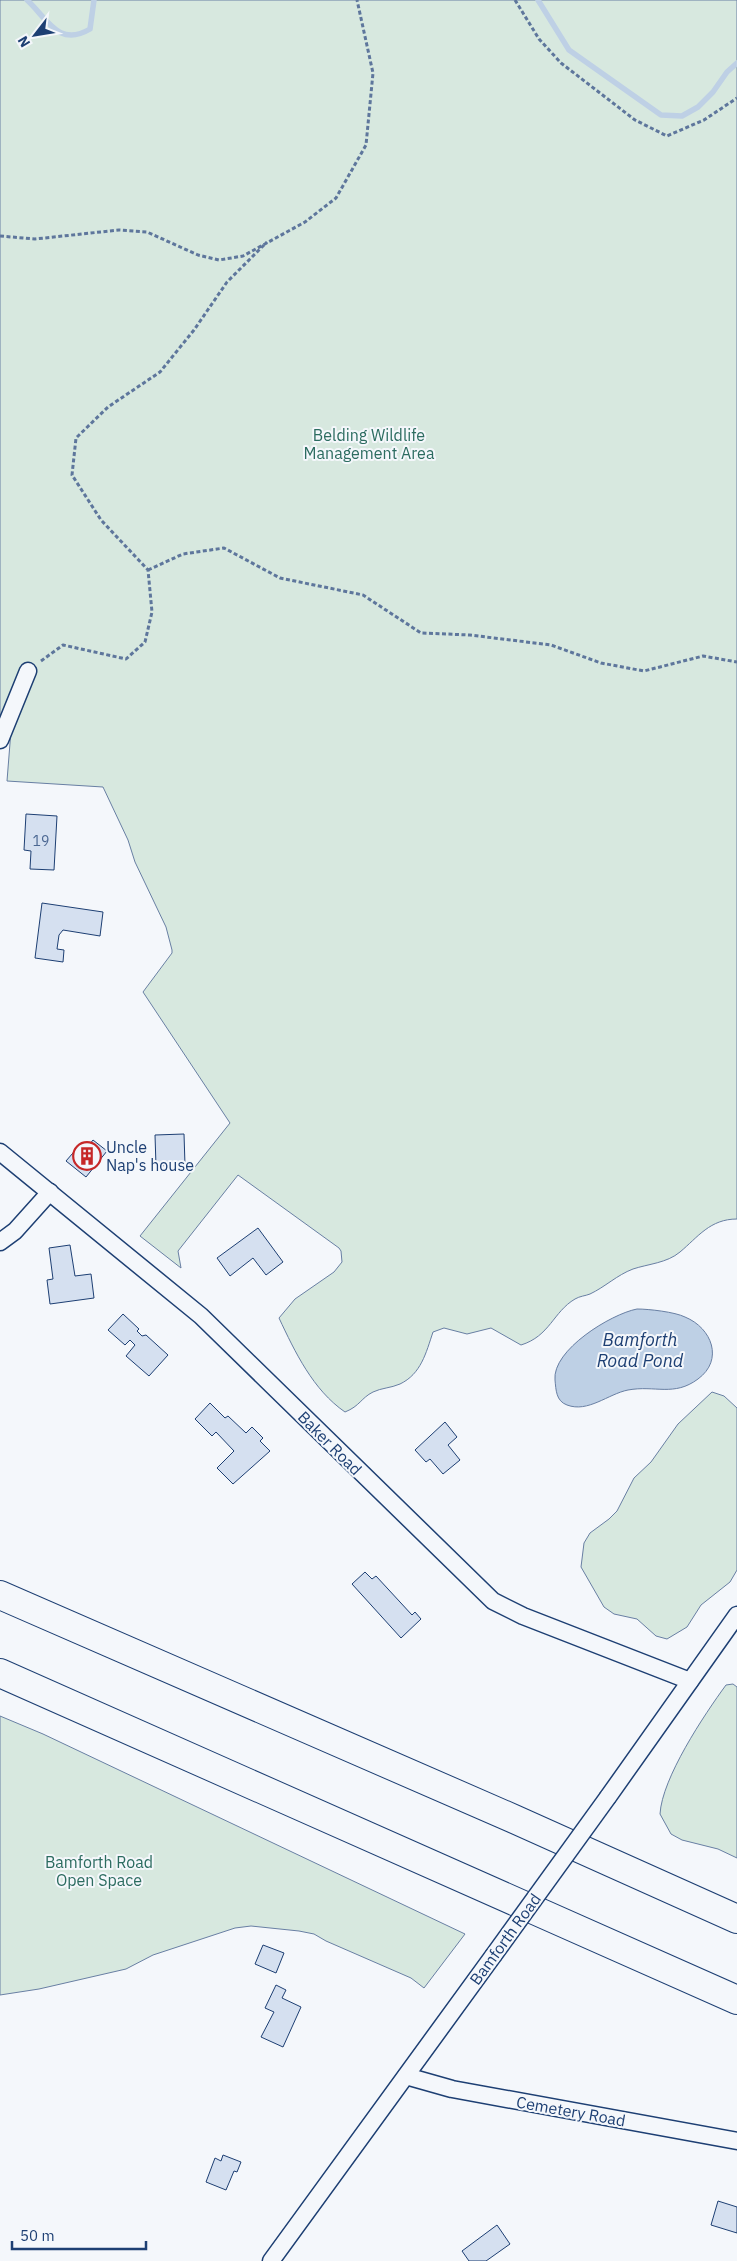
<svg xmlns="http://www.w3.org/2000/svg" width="737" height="2261" font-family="'IBM Plex Sans',sans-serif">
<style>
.green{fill:#d7e8df;stroke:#687fa3}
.water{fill:#bed0e5;stroke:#687fa3}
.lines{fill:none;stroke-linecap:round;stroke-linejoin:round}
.stream{stroke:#bed0e5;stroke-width:5.5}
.building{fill:#d5e0f0;stroke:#1d3f73}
.minor-casing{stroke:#1d3f73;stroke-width:19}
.motorway-casing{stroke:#1d3f73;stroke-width:30}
.path{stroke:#5e769c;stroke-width:3;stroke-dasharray:4 2.5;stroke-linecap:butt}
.minor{stroke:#f4f7fb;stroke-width:16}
.motorway{stroke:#f4f7fb;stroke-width:28}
.minor-bridge-casing{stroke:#1d3f73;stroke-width:19;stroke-linecap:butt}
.minor-bridge{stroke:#f4f7fb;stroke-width:16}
.labels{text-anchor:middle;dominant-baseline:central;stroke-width:4;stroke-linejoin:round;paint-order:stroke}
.number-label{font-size:14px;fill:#4b6792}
.park-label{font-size:16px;fill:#2c6c60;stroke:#f4f7fb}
.poi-label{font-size:16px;fill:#1d3f73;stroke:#f4f7fb;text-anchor:start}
.street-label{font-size:16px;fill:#1d3f73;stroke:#f4f7fb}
.water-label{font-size:18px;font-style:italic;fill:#1d3f73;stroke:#f4f7fb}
</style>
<rect width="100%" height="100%" fill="#f4f7fb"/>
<g class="green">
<path d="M0,0H737V1219C710,1219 698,1237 680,1252C667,1263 648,1264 633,1269C617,1275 605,1287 590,1294C585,1296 580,1296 575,1299C553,1312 550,1336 521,1345L491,1328L467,1334L444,1328L433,1332C426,1353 421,1374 400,1384C391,1388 381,1388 373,1392C361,1398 360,1406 345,1412C313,1390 295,1352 279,1318L295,1299L334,1272L342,1262L341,1251L339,1248L238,1175L178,1251L181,1268L140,1236L230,1123L143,992L172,953V950L166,927L135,862L128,840L103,787L7,781L12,718L0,715Z"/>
<path d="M712,1392L724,1396L737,1408V1570L730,1582L701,1605L687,1627L667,1639L656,1636L637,1619L614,1614L604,1607L581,1567L584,1543L590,1533L609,1519L617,1511L634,1478L651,1462L678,1424Z"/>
<path d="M733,1684L737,1687V1858L718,1849L682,1840L671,1834L660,1814C662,1778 704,1715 726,1685Z"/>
<path d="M0,1716L43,1734L465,1934L424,1988L411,1978L326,1941L314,1934L299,1931L251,1926L235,1928L153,1955L126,1969L39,1989L0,1995Z"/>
</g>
<path class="water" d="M637,1309C649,1309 675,1312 685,1317C712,1328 724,1360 698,1379C674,1397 655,1385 628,1390C608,1394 588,1413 567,1405C556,1401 556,1390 555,1380C552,1350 611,1314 637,1309Z"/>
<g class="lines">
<g class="stream">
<path d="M27,0C47,18 58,48 90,29L94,0"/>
<path d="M538,0L569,50L661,115L682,116L698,107L713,92L727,72L737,63"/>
</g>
</g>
<g class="building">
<path d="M26,814L57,816L54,870L30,869L31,851L24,850Z"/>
<path d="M42,903L103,912L100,936L63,930L59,935L57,949L64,950L63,962L35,958Z"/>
<path d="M184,1134L185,1165L156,1166L155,1135Z"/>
<path d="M93,1140L107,1151L86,1177L66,1161L79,1146L85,1150Z"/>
<path d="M258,1228L283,1262L266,1275L253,1258L230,1276L217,1258Z"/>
<path d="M70,1245L75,1276L91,1274L94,1298L50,1304L47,1280L53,1279L49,1248Z"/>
<path d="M123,1314L139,1329L137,1331L142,1336L146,1335L168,1355L149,1376L126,1356L135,1345L130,1340L125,1345L108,1330Z"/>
<path d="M210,1403L225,1418L228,1416L246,1433L252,1427L263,1438L260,1441L270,1451L233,1484L217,1468L234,1451L216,1432L212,1436L195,1419Z"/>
<path d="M445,1422L457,1437L448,1445L460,1460L443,1474L430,1459L426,1462L415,1450Z"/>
<path d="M365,1572L372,1579L376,1576L412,1615L415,1612L421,1619L401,1638L352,1584Z"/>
<path d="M263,1945L284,1953L276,1973L255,1964Z"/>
<path d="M276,1985L286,1990L282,1998L301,2007L283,2047L261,2037L274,2012L265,2008Z"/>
<path d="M223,2155L241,2162L237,2172L234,2171L226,2190L206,2182L215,2158L221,2161Z"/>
<path d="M718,2201L737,2207V2233L711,2225Z"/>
<path d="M497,2225L510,2244L486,2261H469L462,2251Z"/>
</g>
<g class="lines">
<defs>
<g id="minor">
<path d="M0,740L28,671"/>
<path d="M0,1152L201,1316L493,1601L523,1616L690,1681"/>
<path d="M0,1242L15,1231L50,1192"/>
<path d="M608,1797L737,1615"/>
<path d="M406,2076L452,2089L737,2141"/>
<path d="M271,2261L493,1956"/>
</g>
<g id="motorway">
<path d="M0,1595L514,1819L737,1919"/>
<path d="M0,1673L737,2000"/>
</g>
</defs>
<use href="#minor" class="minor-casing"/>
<use href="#motorway" class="motorway-casing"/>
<g class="path">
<path d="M515,0L539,39L561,63L635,120L667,136L704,120L737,98"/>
<path d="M0,236L35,239L119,230L147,232L198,255L219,260L243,256L305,222L336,198L366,145L373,73L357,0"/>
<path d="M148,570L183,554L224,548L280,578L363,595L421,633L470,635L551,645L601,663L644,671L703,656L737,662"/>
<path d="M41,661L63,645L126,659L145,642L152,612L148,570L101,520L72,475L76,438L108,407L160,372L194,330L227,282L267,242"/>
</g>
<use href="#minor" class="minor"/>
<use href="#motorway" class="motorway"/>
<defs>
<path id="minor-bridge" d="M493,1956L608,1797"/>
</defs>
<use href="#minor-bridge" class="minor-bridge-casing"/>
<use href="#minor-bridge" class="minor-bridge"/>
</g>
<defs>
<symbol id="building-ring" viewBox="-11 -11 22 22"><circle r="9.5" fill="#f4f7fb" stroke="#c62828" stroke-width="1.5"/><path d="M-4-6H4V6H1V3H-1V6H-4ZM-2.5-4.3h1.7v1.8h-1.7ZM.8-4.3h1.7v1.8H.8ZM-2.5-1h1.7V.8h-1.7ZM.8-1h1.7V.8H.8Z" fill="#c62828"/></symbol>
</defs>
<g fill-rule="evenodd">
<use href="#building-ring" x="71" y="1140" width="32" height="32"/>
</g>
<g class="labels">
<g class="number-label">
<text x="41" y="841">19</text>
</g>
<g class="park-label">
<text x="369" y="435">Belding Wildlife<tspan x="369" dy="18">Management Area</tspan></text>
<text x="99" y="1862">Bamforth Road<tspan x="99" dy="18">Open Space</tspan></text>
</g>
<g class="poi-label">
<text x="106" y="1147">Uncle<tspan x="106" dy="18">Nap's house</tspan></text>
</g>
<g class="street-label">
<text transform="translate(330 1443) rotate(45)">Baker Road</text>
<text transform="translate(505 1939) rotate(-54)">Bamforth Road</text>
<text transform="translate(571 2111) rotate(10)">Cemetery Road</text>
</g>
<g class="water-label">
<text x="640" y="1339">Bamforth<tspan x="640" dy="21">Road Pond</tspan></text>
</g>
</g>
<g transform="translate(35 35) rotate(239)" stroke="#f4f7fb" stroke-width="4" paint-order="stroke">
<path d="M0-4L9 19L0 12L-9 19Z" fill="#1d3f73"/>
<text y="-8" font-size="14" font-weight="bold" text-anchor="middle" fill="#1d3f73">N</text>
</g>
<path d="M12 2241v8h134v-8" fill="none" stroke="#1d3f73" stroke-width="2.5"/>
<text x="20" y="2241" font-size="15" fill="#1d3f73" stroke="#f4f7fb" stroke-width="4" paint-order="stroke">50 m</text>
</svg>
